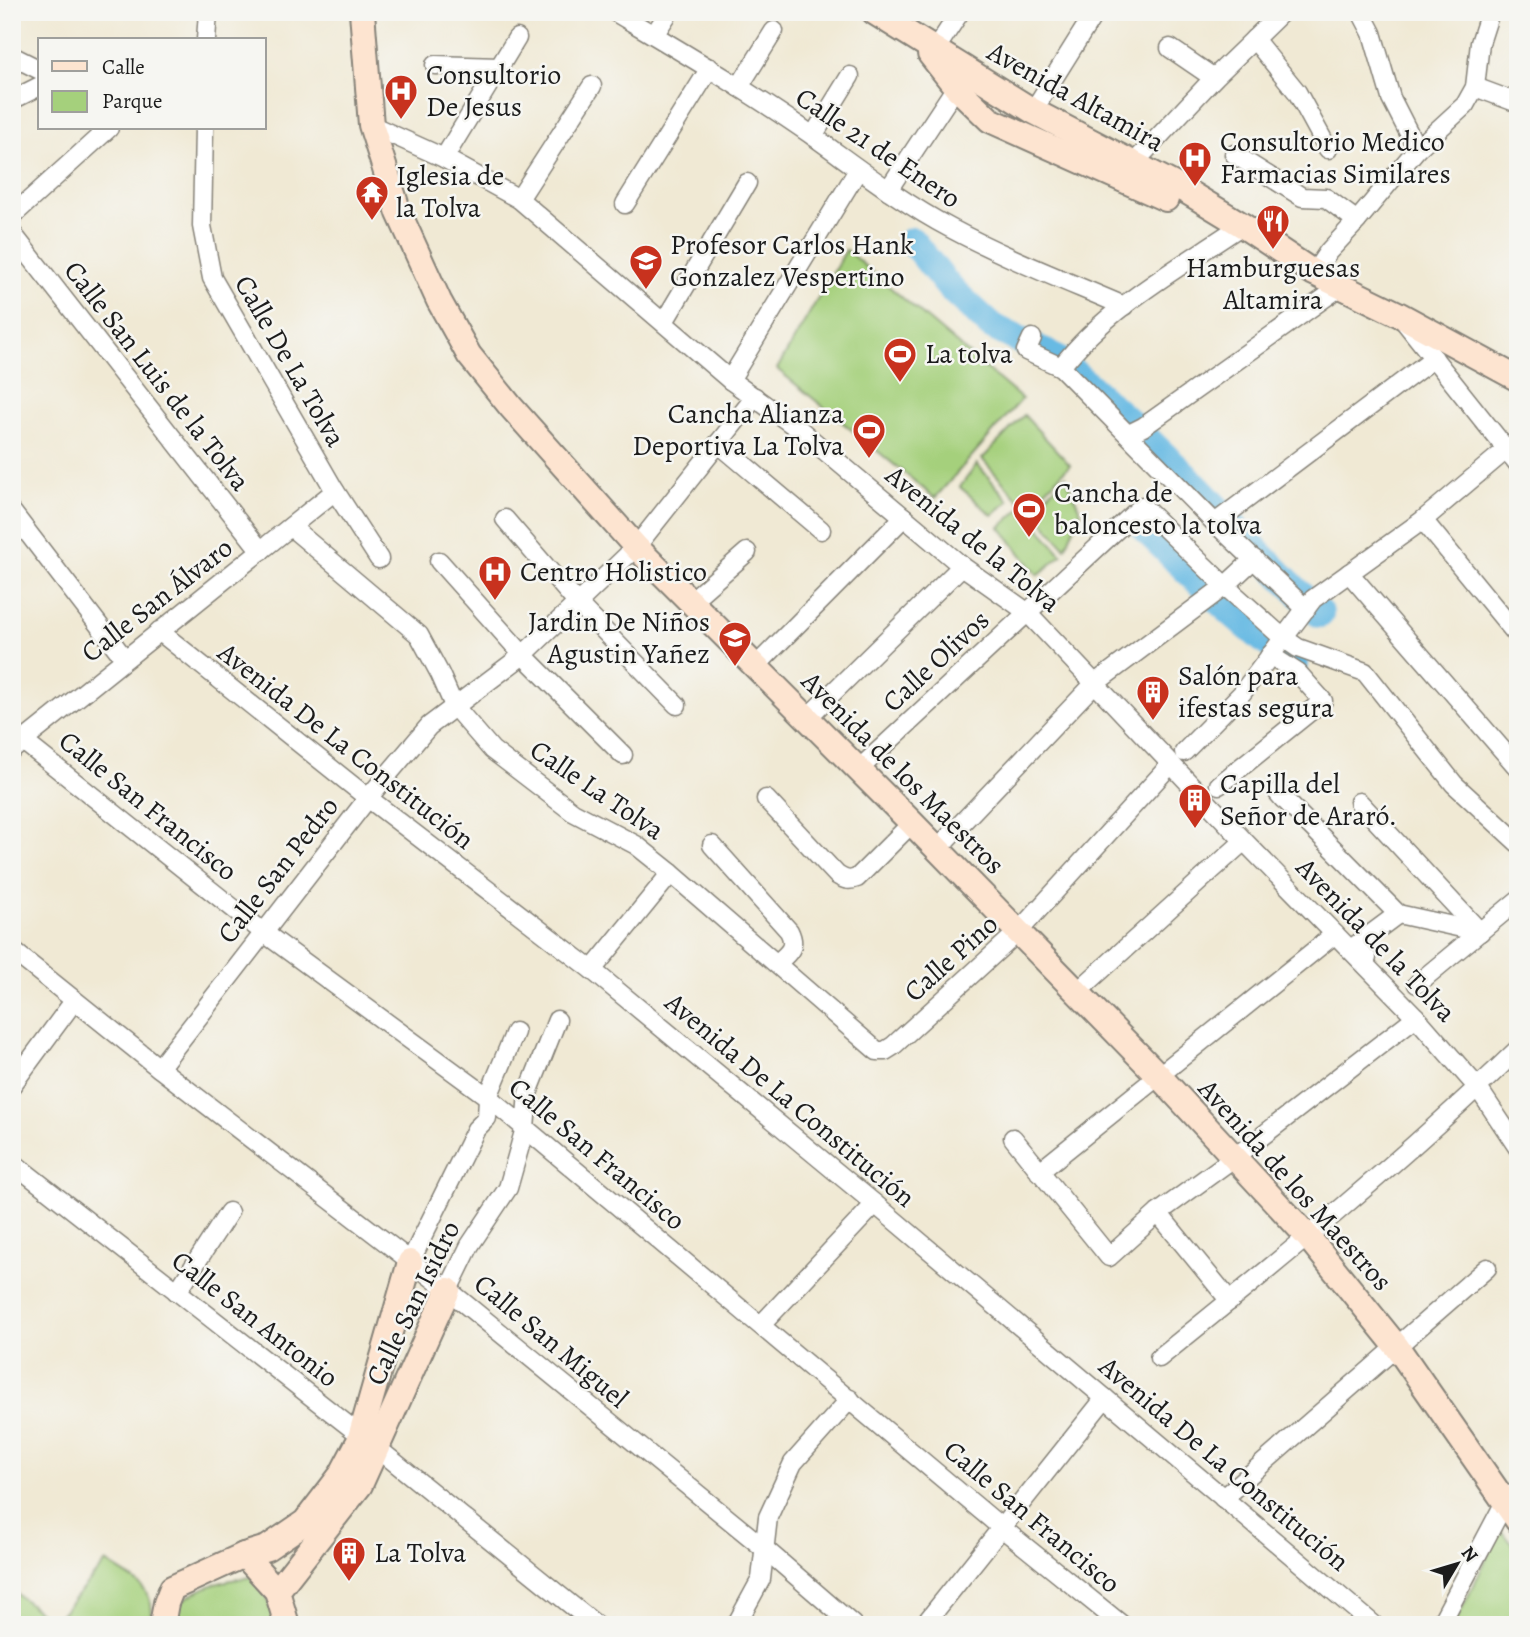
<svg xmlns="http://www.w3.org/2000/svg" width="1530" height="1637" font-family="Alegreya,serif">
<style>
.green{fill:#a5d07c;stroke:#60764c;stroke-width:2}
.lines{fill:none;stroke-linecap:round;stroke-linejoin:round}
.river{stroke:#68bae3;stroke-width:28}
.street-casing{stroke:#868278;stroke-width:21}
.secondary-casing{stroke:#868278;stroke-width:28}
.street{stroke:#fff;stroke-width:18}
.secondary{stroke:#fde4d0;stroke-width:24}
.labels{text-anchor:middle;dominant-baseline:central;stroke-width:5;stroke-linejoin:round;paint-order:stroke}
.poi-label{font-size:28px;fill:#1c1c1c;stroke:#f6f6f2;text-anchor:start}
.street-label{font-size:28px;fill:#1c1c1c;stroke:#f6f6f2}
</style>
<rect width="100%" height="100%" fill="#f6f6f2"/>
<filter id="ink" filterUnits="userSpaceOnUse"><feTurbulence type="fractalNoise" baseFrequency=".0143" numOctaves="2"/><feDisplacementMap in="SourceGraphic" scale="14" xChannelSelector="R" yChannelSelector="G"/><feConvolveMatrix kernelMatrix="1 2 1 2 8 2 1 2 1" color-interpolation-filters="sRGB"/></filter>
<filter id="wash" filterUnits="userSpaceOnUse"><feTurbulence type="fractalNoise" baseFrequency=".00686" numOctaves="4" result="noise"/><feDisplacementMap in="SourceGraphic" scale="28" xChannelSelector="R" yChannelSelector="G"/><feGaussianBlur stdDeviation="1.57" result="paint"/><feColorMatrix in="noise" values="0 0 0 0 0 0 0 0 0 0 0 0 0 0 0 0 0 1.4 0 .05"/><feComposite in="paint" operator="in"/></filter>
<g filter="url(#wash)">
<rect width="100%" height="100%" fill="#f0e9d4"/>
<g class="green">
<path d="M846,250L1022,399L935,498L777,369Z"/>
<path d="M1024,415L1070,465L1027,509L982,459Z"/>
<path d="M977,464L1009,501L992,515L960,487Z"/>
<path d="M1066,476L1081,513L1065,548L1033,509Z"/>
<path d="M1022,507L1062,555L1038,575L1000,527Z"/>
<path d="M1501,1529L1518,1552V1625H1454Z"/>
<path d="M106,1562C134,1581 157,1587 151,1625H12V1590L53,1623Z"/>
<path d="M253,1577L261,1585L278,1625H176L180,1602C203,1585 225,1580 253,1577Z"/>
</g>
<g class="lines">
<g class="river">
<path d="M912,241L949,287L991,326L1057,358L1129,422L1195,485L1254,548L1320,614"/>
<path d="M1144,528C1192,575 1239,625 1295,663"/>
</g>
</g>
</g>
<g filter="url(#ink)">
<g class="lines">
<defs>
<g id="street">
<path d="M615,12C682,52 749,91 813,136C858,168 901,202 950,228C1006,258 1066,281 1124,306"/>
<path d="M1361,12L1372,33L1391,98L1417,149"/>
<path d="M654,35L669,12"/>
<path d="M1254,39L1297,92L1328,149"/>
<path d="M206,40L208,12"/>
<path d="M1170,48L1214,78"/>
<path d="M935,50L960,12"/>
<path d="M12,56L40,70"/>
<path d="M435,65L499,67"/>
<path d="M739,87L774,31"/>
<path d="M1475,87L1518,103"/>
<path d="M12,100L40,86"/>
<path d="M1033,111L1095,12"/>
<path d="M371,125L444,158L519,199L730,380L800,430L962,566L1027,612L1244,841L1416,1017L1478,1088L1518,1148"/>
<path d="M204,128L202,226L212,278L335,491L379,559"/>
<path d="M813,136L850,76"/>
<path d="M1234,154L1302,197L1326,198L1357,221"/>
<path d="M444,158L517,38"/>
<path d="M1133,164L1214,78L1282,12"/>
<path d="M888,190L956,87"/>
<path d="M519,199L592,86"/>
<path d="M625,204L710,68"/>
<path d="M12,216L109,128"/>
<path d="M12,233L261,551"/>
<path d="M1314,273L1328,252L1357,221L1417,149L1465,105L1475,87L1480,43L1490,12"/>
<path d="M1404,321L1518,464"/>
<path d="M664,322L747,183"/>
<path d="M1032,338L1026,351L1061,367L1215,523L1306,609"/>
<path d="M1061,367C1108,306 1181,267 1242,225"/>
<path d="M730,380L858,170"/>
<path d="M1129,434L1143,427L1340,287"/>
<path d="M718,443L821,530"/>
<path d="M12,512L124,658"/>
<path d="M505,519L578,604L677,705"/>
<path d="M1423,520L1518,636"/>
<path d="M1215,523L1434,358"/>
<path d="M291,527L419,635L440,674L454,706L492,750L573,812L636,845L671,873L877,1051H885L893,1046L1018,932L1171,764"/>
<path d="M439,561L523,655L623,755"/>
<path d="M1349,573L1518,768"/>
<path d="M691,601L747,552"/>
<path d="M159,631L368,798L592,970L875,1204L1374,1625"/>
<path d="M756,666L904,517"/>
<path d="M806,719L962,566"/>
<path d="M23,741L263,932L488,1097L1002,1528L1122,1625"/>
<path d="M12,750L335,491"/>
<path d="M1184,752L1242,693L1313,599L1423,520L1506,450"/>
<path d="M858,770L1142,506L1225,586L1282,637L1298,648L1365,672L1454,784L1518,843"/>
<path d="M1219,785L1323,701L1298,673L1270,655"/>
<path d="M766,799L837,875C845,880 849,881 857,878L912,823"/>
<path d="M1284,800L1278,793L1398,914"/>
<path d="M1359,802L1480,932"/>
<path d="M712,845L789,931C797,947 789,953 777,963"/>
<path d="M937,849L1094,684L1225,586L1254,559"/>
<path d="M12,950L159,1068L448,1290L765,1549L853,1625"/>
<path d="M1367,958L1355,946L1398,914L1480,932"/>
<path d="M592,970L671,873"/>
<path d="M1417,984L1518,900"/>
<path d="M1076,993L1244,841"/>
<path d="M159,1068L368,798L429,726L523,655L636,547L755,397"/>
<path d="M12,1085L74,1001"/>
<path d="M1013,1138L1109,1257L1158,1213L1235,1157L1416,1017"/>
<path d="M12,1162L377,1448L596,1625"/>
<path d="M1039,1172L1335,934"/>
<path d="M1158,1213L1230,1301"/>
<path d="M410,1262L476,1129L487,1118L488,1097L515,1032"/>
<path d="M448,1290L470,1245L508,1188L525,1128L528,1093L557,1020"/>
<path d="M177,1292L229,1212"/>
<path d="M761,1325L875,1204"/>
<path d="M1159,1358C1282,1259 1404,1159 1518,1049"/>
<path d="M1223,1498L1487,1268"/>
<path d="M736,1625L761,1579L768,1517L793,1463L850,1399"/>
<path d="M924,1625L1105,1398"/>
<path d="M1440,1625L1505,1502L1518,1489"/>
</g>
<g id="secondary">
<path d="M362,12L371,125L399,213L439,301L469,355L511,407L636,547L912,823L1159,1076L1308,1237L1397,1347L1518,1521"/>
<path d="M874,12L1033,111L1186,191L1242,225L1314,273L1400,315L1518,379"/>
<path d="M930,54L956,87L990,120L1166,199"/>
<path d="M244,1555L267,1548L305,1522L341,1475L359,1441L410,1262"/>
<path d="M277,1591L360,1485L448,1290"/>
<path d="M162,1625L166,1603L172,1588L244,1555L277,1591L287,1625"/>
</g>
</defs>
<use href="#street" class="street-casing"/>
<use href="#secondary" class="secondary-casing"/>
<use href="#street" class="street"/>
<use href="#secondary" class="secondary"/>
</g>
</g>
<defs>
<symbol id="hospital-pin" viewBox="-11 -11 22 30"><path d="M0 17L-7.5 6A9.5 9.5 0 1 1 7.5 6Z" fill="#c8321e" stroke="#f6f6f2"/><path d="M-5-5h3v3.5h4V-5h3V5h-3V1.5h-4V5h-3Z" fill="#fff"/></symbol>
<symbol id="temple-pin" viewBox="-11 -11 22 30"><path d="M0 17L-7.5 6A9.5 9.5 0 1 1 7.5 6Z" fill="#c8321e" stroke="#f6f6f2"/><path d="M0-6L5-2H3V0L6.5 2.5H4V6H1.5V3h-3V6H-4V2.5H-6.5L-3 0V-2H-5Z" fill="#fff"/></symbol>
<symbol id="restaurant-pin" viewBox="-11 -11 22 30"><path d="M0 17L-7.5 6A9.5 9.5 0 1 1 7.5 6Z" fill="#c8321e" stroke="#f6f6f2"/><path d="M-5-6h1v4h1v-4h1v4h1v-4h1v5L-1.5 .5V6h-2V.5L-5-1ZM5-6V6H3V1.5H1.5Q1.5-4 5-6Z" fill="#fff"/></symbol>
<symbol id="school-pin" viewBox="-11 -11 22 30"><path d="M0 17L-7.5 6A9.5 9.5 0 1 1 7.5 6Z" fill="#c8321e" stroke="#f6f6f2"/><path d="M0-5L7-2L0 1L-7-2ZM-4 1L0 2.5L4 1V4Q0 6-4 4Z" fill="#fff"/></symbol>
<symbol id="stadium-pin" viewBox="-11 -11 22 30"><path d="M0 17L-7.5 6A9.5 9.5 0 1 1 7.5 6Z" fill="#c8321e" stroke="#f6f6f2"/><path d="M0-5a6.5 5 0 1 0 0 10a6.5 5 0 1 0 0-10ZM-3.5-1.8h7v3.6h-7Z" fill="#fff"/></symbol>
<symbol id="building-pin" viewBox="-11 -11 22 30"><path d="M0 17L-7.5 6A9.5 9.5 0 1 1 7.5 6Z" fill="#c8321e" stroke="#f6f6f2"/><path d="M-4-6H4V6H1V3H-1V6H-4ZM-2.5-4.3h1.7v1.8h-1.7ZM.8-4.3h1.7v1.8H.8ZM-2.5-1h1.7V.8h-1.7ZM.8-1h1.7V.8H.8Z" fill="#fff"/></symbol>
</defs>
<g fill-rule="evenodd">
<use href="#hospital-pin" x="382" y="72" width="38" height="52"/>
<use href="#hospital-pin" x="1176" y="139" width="38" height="52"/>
<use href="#temple-pin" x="353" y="173" width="38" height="52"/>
<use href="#restaurant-pin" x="1254" y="202" width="38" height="52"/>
<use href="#school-pin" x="627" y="242" width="38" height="52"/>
<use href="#stadium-pin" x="881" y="335" width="38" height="52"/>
<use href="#stadium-pin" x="850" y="411" width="38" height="52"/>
<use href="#stadium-pin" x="1010" y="490" width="38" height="52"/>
<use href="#hospital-pin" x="476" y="553" width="38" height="52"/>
<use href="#school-pin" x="716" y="619" width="38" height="52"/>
<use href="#building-pin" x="1134" y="673" width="38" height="52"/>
<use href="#building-pin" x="1176" y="781" width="38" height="52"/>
<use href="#building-pin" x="330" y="1534" width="38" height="52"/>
</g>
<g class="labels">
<g class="poi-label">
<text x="426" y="75">Consultorio<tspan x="426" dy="32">De Jesus</tspan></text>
<text x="1220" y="142">Consultorio Medico<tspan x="1220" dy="32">Farmacias Similares</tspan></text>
<text x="396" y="176">Iglesia de<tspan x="396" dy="32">la Tolva</tspan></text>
<text x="670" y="245">Profesor Carlos Hank<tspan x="670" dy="32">Gonzalez Vespertino</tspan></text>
<text x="1273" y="268" text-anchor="middle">Hamburguesas<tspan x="1273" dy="32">Altamira</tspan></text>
<text x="925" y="354">La tolva</text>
<text x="844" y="414" text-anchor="end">Cancha Alianza<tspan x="844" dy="32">Deportiva La Tolva</tspan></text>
<text x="1054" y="493">Cancha de<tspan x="1054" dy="32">baloncesto la tolva</tspan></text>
<text x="520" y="572">Centro Holistico</text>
<text x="710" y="622" text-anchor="end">Jardin De Niños<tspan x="710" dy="32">Agustin Yañez</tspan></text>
<text x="1178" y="676">Salón para<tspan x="1178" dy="32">ifestas segura</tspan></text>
<text x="1220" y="784">Capilla del<tspan x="1220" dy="32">Señor de Araró.</tspan></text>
<text x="374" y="1553">La Tolva</text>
</g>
<g class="street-label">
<text transform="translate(1076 97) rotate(29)">Avenida Altamira</text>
<text transform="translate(878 148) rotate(34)">Calle 21 de Enero</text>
<text transform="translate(290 361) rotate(60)">Calle De La Tolva</text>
<text transform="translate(157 376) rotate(52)">Calle San Luis de la Tolva</text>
<text transform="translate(973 539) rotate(39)">Avenida de la Tolva</text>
<text transform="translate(157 600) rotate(-38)">Calle San Álvaro</text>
<text transform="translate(936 661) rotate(-43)">Calle Olivos</text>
<text transform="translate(346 746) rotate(38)">Avenida De La Constitución</text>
<text transform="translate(903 773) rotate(45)">Avenida de los Maestros</text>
<text transform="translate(597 790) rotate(34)">Calle La Tolva</text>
<text transform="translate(148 806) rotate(39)">Calle San Francisco</text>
<text transform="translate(278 870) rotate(-52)">Calle San Pedro</text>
<text transform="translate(1376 940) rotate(46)">Avenida de la Tolva</text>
<text transform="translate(951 958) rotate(-42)">Calle Pino</text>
<text transform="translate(790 1100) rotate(40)">Avenida De La Constitución</text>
<text transform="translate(597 1154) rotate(40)">Calle San Francisco</text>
<text transform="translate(1295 1185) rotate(48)">Avenida de los Maestros</text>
<text transform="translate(413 1303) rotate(-64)">Calle San Isidro</text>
<text transform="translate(255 1319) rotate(38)">Calle San Antonio</text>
<text transform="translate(551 1341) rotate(40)">Calle San Miguel</text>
<text transform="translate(1224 1464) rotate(40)">Avenida De La Constitución</text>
<text transform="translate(1032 1517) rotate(40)">Calle San Francisco</text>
</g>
</g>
<rect width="1530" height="1637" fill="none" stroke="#f6f6f2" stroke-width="42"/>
<rect x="38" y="38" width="228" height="91" fill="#f6f6f2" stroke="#9f9f9c" stroke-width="2"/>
<rect x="52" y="61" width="35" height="10" fill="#fde4d0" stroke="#9f9f9c" stroke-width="2"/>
<text x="102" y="74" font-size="21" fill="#1c1c1c">Calle</text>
<rect x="52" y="91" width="35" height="21" fill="#a5d07c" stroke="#9f9f9c" stroke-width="2"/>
<text x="102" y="108" font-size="21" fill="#1c1c1c">Parque</text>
<g transform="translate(1457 1564) rotate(52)" stroke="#f6f6f2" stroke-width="5" paint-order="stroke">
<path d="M0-5L12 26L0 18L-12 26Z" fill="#1c1c1c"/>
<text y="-10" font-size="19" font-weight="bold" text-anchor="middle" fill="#1c1c1c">N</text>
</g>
</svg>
